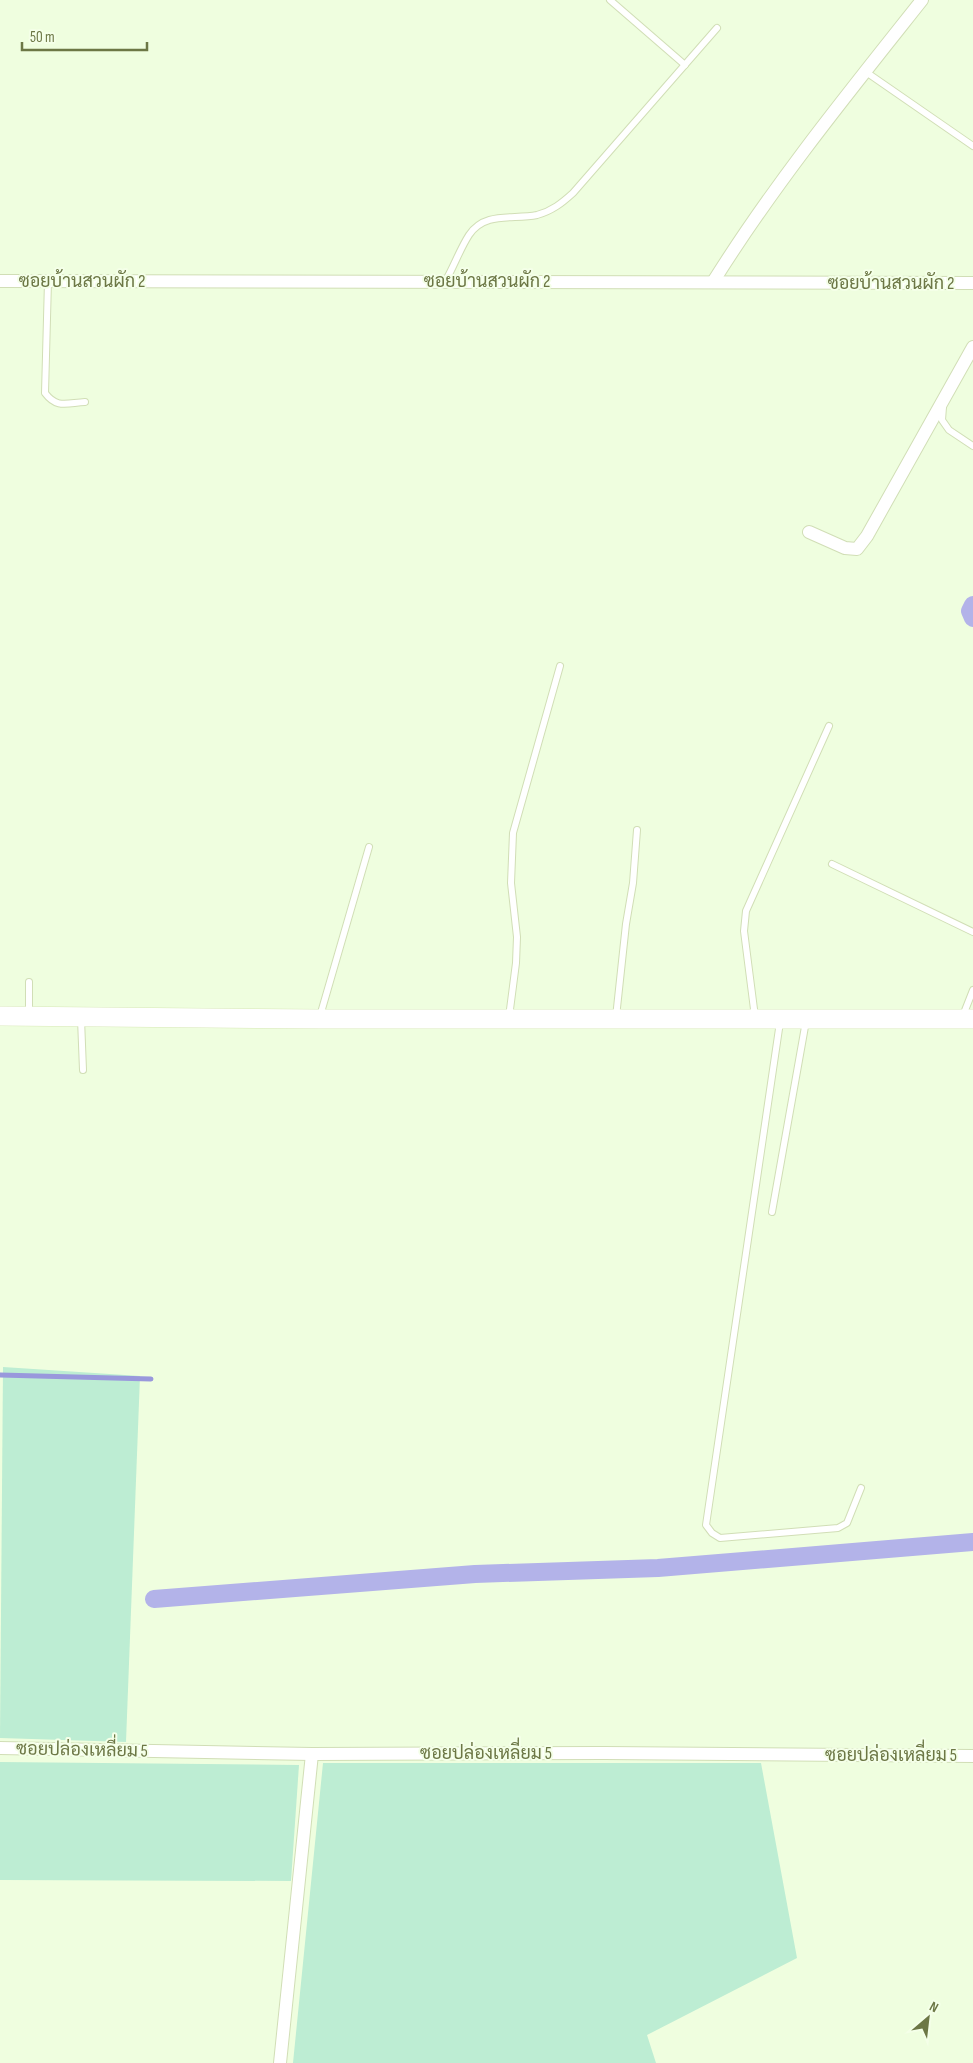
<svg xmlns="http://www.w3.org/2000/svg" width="973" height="2063" font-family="'Sofia Sans Condensed',Sarabun,sans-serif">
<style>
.green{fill:#bdedd3}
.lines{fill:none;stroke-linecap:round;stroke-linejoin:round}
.stream{stroke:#9998dc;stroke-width:5}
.canal{stroke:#b3b3e9;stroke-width:18}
.lane-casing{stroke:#d1deb6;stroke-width:8}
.street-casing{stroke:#d1deb6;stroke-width:14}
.secondary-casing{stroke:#d8e8b8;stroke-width:20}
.lane{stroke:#fff;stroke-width:6}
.street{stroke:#fff;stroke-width:12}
.secondary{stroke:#fff;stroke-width:19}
.labels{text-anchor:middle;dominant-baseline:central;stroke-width:4;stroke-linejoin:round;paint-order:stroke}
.street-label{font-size:18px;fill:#6c7745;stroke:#f4ffe8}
</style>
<rect width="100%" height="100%" fill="#effedf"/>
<g class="green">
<path d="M3,1367L140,1376L126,1742L0,1738Z"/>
<path d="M0,1762L299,1765L291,1881L0,1880Z"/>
<path d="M323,1763H761L797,1958L647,2035L656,2063H293Z"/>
</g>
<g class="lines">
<path class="stream" d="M0,1375L151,1379"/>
<g class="canal">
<path d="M973,605L970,611L973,618"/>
<path d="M154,1599L475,1574L658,1568L973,1542"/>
</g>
<defs>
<g id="lane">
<path d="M610,0L685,65"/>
<path d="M866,72L973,146"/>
<path d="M446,280C454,266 460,249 469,235C485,211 513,220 537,215C552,211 562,203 573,193L717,28"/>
<path d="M48,281L45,393C57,409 67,403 85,402"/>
<path d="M943,407L942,420L949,430L973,446"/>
<path d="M832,864L973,932"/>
<path d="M29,982V1015"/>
<path d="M320,1016L369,847"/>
<path d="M509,1017L516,963L517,937L511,883L513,833L560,666"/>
<path d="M616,1017L626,924L633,883L637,830"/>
<path d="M755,1017L744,931L746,911L829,726"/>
<path d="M962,1018L973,990"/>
<path d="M81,1019L83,1070"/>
<path d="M780,1022L706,1525L712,1533L720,1538L838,1528L847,1523L861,1488"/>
<path d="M772,1212L806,1021"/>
</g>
<g id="street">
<path d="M0,281L973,283"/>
<path d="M713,282C775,183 849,92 922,0"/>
<path d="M809,532L845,548L857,549L867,536L973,347"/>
<path d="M0,1748L312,1754L604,1753L973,1756"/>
<path d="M280,2063L312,1754"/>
</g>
<path id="secondary" d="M0,1016L319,1019H973"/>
</defs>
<use href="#lane" class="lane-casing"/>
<use href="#street" class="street-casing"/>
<use href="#secondary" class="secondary-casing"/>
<use href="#lane" class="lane"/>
<use href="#street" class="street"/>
<use href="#secondary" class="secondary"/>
</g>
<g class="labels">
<g class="street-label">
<text x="82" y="281">ซอยบ้านสวนผัก 2</text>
<text x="487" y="281">ซอยบ้านสวนผัก 2</text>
<text x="891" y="283">ซอยบ้านสวนผัก 2</text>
<text transform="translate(82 1750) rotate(1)">ซอยปล่องเหลี่ยม 5</text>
<text x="486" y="1753">ซอยปล่องเหลี่ยม 5</text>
<text x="891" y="1755">ซอยปล่องเหลี่ยม 5</text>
</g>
</g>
<g transform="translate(928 2018) rotate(28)" stroke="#f4ffe8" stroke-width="4" paint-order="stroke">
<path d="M0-4L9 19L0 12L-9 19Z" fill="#6c7745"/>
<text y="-8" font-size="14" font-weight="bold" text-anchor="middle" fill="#6c7745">N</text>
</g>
<path d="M22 42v8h125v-8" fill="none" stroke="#6c7745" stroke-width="2.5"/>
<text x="30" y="42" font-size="15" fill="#6c7745" stroke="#f4ffe8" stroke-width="4" paint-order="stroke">50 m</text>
</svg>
